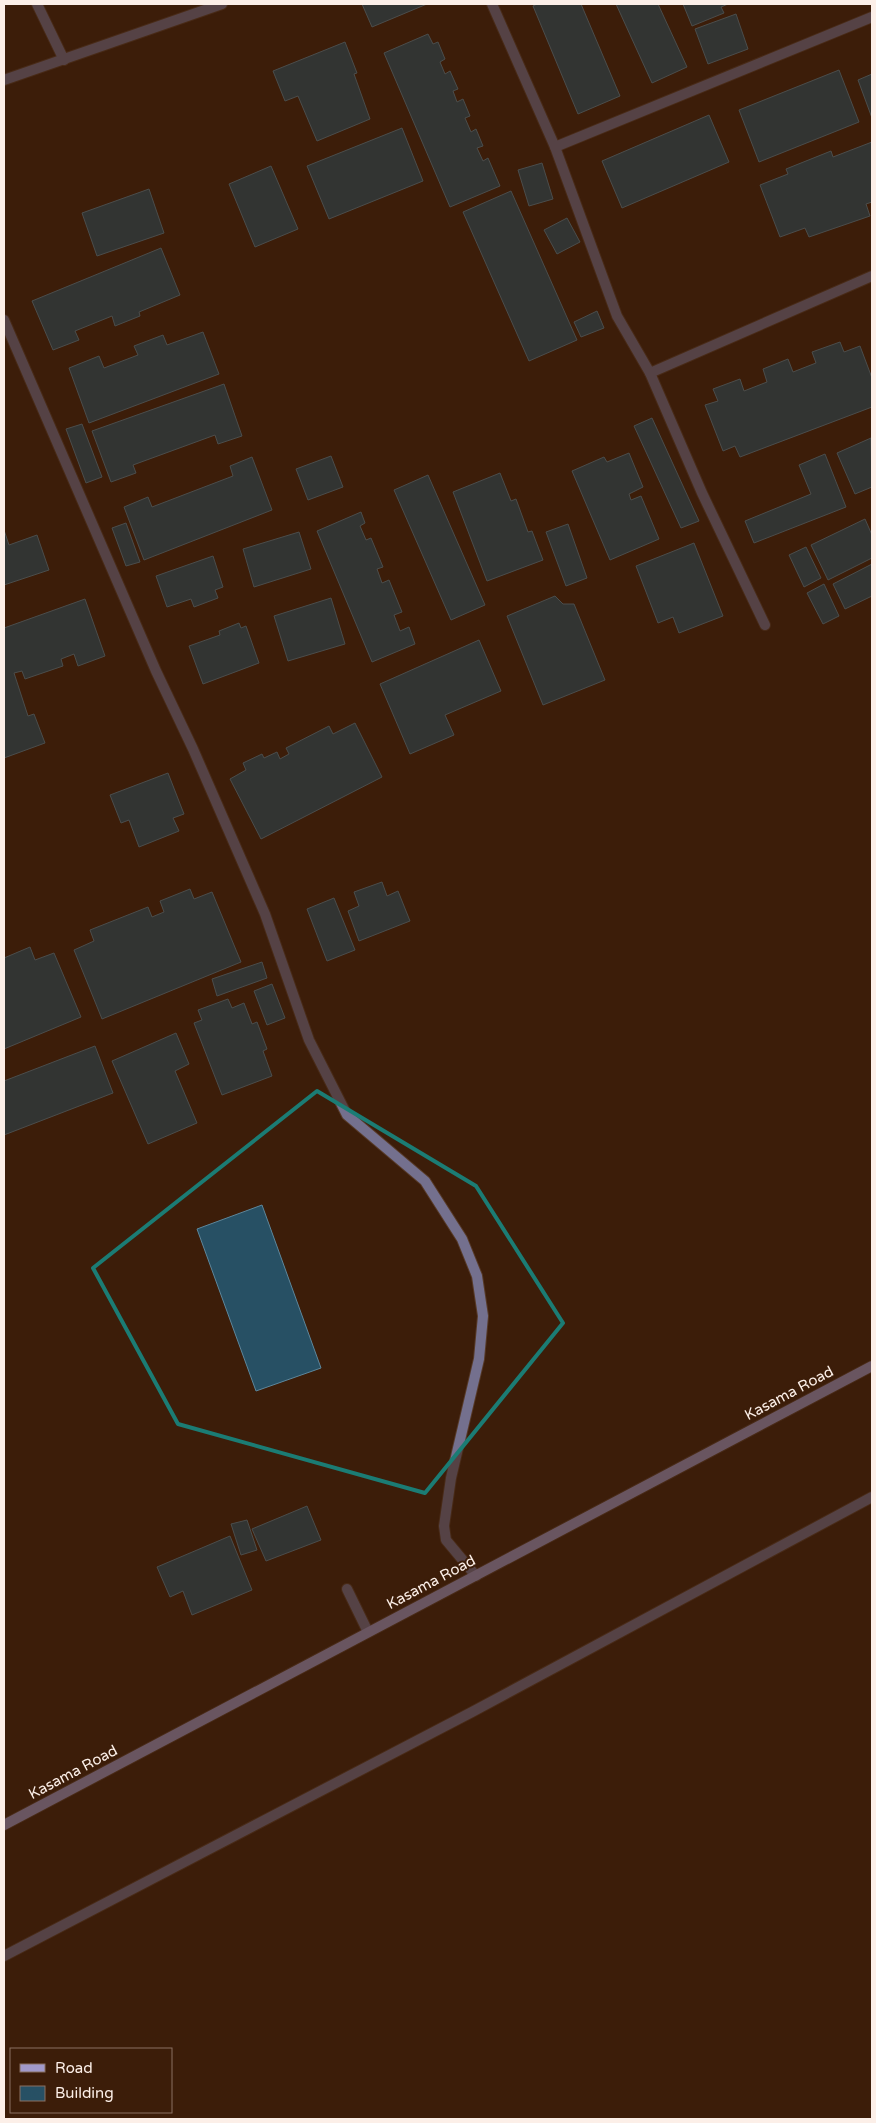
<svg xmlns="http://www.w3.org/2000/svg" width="876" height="2123" font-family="'Varela Round',sans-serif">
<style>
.building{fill:#275064;stroke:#5d879c}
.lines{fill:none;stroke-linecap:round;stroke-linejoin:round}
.lane-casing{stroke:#573a28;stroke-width:12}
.street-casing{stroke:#573a28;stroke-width:12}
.secondary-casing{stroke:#573a28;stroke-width:12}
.lane{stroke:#74708e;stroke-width:10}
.street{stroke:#74708e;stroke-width:10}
.secondary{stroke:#a199ca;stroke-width:10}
.marked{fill:none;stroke:#1b7c74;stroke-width:4;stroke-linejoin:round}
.labels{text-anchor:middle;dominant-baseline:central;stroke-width:4;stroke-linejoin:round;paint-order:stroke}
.street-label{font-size:15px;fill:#fcefe8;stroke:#3c1d09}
</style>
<rect width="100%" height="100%" fill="#3c1d09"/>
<g class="building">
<path d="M362,4H427L372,27Z"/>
<path d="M537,4H581L620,96L578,114L533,6Z"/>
<path d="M616,4H658L687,67L652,83Z"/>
<path d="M683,4H728L721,7L724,13L692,26Z"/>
<path d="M736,14L748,49L708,64L695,29Z"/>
<path d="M428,34L433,44L438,42L445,59L440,62L445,74L450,71L458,89L453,91L457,102L463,99L470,116L465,118L471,132L476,129L483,146L477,148L483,161L488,158L500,186L450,207L384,53Z"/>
<path d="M345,42L357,73L354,74L370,119L317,141L298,96L285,101L273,71Z"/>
<path d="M839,70L859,122L759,162L739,110Z"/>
<path d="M872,74V118L858,80Z"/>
<path d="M709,115L729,162L622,208L602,161Z"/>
<path d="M402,128L423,181L329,219L307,166Z"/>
<path d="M872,142V202L866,204L870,216L809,237L805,228L780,237L760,185L788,174L786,169L831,151L833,157Z"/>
<path d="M542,163L553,199L529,206L518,170Z"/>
<path d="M271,166L298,229L255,247L229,184Z"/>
<path d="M149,189L164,233L97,256L82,213Z"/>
<path d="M511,191L577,340L529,361L463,212Z"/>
<path d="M567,218L580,242L557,254L544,230Z"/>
<path d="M161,248L180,295L139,312L140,316L115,326L112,316L75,331L79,340L53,350L32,301Z"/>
<path d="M597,311L604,328L581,337L574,322Z"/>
<path d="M203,332L219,374L89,423L69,368L99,356L104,368L138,355L134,346L163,335L167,345Z"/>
<path d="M840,342L844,352L860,346L872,378V407L740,457L735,446L723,451L705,405L718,401L713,389L740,379L744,391L767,382L763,369L788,359L793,372L816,363L812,352Z"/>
<path d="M224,384L242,436L218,444L215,435L133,465L136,473L111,482L92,431Z"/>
<path d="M652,418L699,521L681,528L634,426Z"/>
<path d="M82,424L102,477L86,483L66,429Z"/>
<path d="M871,438L872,487L855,494L837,453Z"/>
<path d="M629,453L643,487L629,494L631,500L641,496L659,539L610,560L572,471L604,457L607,462Z"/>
<path d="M825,454L846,507L754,543L745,521L811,494L799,465Z"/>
<path d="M331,456L343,487L308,500L296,469Z"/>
<path d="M252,457L272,510L144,560L124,507L148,497L152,507L233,476L230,466Z"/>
<path d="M500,473L511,501L516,499L528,532L532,531L543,560L487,581L453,492Z"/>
<path d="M428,475L485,605L451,620L394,490Z"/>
<path d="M361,512L365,523L360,526L366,540L371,538L383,567L377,569L382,583L389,580L402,612L394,615L400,631L409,627L415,644L372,662L317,531Z"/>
<path d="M865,519L872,535V558L828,580L811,545Z"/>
<path d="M126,523L140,562L126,566L112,528Z"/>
<path d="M568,524L587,578L566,586L546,532Z"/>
<path d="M4,530L9,545L37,535L49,570L4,585Z"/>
<path d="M299,532L311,569L254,587L243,549Z"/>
<path d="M694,543L723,616L679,633L673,617L658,623L636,566Z"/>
<path d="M806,547L821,578L804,587L789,555Z"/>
<path d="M213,556L223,587L215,590L218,598L194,607L191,599L167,607L156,576Z"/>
<path d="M872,564V596L845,609L833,584Z"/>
<path d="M824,584L839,616L823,624L807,593Z"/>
<path d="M555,596L563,604H574L605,680L543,705L507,616Z"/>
<path d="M331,598L345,644L288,661L274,616Z"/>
<path d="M85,599L105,656L78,666L74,654L61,659L63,666L25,679L22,671L14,673L28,716L34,714L45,743L4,758V628Z"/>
<path d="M239,623L241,628L246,626L259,663L203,684L189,646L220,635L219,631Z"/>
<path d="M479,640L501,691L445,715L454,735L410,754L380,684Z"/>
<path d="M355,723L382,777L261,839L230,779L246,770L243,763L262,754L264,758L277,752L280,759L289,754L286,748L329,726L333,734Z"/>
<path d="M168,773L184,814L173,818L179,831L139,847L129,820L121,823L110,795Z"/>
<path d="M382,882L387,896L398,891L410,921L359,941L348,911L359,906L354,892Z"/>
<path d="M190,889L194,899L212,892L241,962L102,1019L74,950L94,941L90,930L148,907L152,917L164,912L160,901Z"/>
<path d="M334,898L355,950L327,961L307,909Z"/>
<path d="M30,947L35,960L54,953L81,1017L4,1049V958Z"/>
<path d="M262,962L267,978L217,996L212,979Z"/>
<path d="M272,984L285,1018L267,1025L254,991Z"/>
<path d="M228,999L232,1008L244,1003L252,1024L257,1022L267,1049L263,1051L272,1076L222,1095L194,1023L202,1020L198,1010Z"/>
<path d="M176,1033L189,1064L175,1071L197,1123L148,1144L112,1061Z"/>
<path d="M95,1046L113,1093L4,1135V1081Z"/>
<path d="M262,1205L321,1368L256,1391L197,1229Z"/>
<path d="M307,1506L321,1540L266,1561L252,1529Z"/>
<path d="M247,1520L257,1550L241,1555L231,1524Z"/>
<path d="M230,1536L252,1590L192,1615L183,1591L170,1597L157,1567Z"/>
</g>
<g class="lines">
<defs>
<g id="lane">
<path d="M347,1589L368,1632"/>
<path d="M4,1956L472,1712L872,1497"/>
</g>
<g id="street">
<path d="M37,4L64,60"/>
<path d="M492,4L555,147L617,316L650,373L702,493L765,625"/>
<path d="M4,80L222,4"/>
<path d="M555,147L872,17"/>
<path d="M4,320L156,671L193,749L265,914L309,1040L347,1115L425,1181L462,1239L477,1276L483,1316L479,1359L451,1478L444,1526L446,1540L476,1576"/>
<path d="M650,373L872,276"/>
</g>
<path id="secondary" d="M4,1825L872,1366"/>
</defs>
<use href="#lane" class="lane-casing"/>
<use href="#street" class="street-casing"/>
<use href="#secondary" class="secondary-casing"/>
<use href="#lane" class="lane"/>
<use href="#street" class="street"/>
<use href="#secondary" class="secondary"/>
</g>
<path d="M0 0H876V2123H0ZM317,1091L476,1186L563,1323L425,1493L178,1424L93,1268Z" fill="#3c1d09" fill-opacity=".55" fill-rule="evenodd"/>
<path class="marked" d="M317,1091L476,1186L563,1323L425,1493L178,1424L93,1268Z"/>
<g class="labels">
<g class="street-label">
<text transform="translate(789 1393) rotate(-28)">Kasama Road</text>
<text transform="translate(431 1582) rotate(-28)">Kasama Road</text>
<text transform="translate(73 1772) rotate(-28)">Kasama Road</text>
</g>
</g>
<rect width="876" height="2123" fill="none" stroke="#fcefe8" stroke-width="10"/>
<rect x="10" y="2048" width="162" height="65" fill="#3c1d09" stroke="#897162"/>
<rect x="20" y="2064" width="25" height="8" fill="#a199ca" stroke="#897162"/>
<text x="55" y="2073" font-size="15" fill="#fcefe8">Road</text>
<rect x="20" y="2086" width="25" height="15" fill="#275064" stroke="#897162"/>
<text x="55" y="2098" font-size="15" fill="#fcefe8">Building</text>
</svg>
